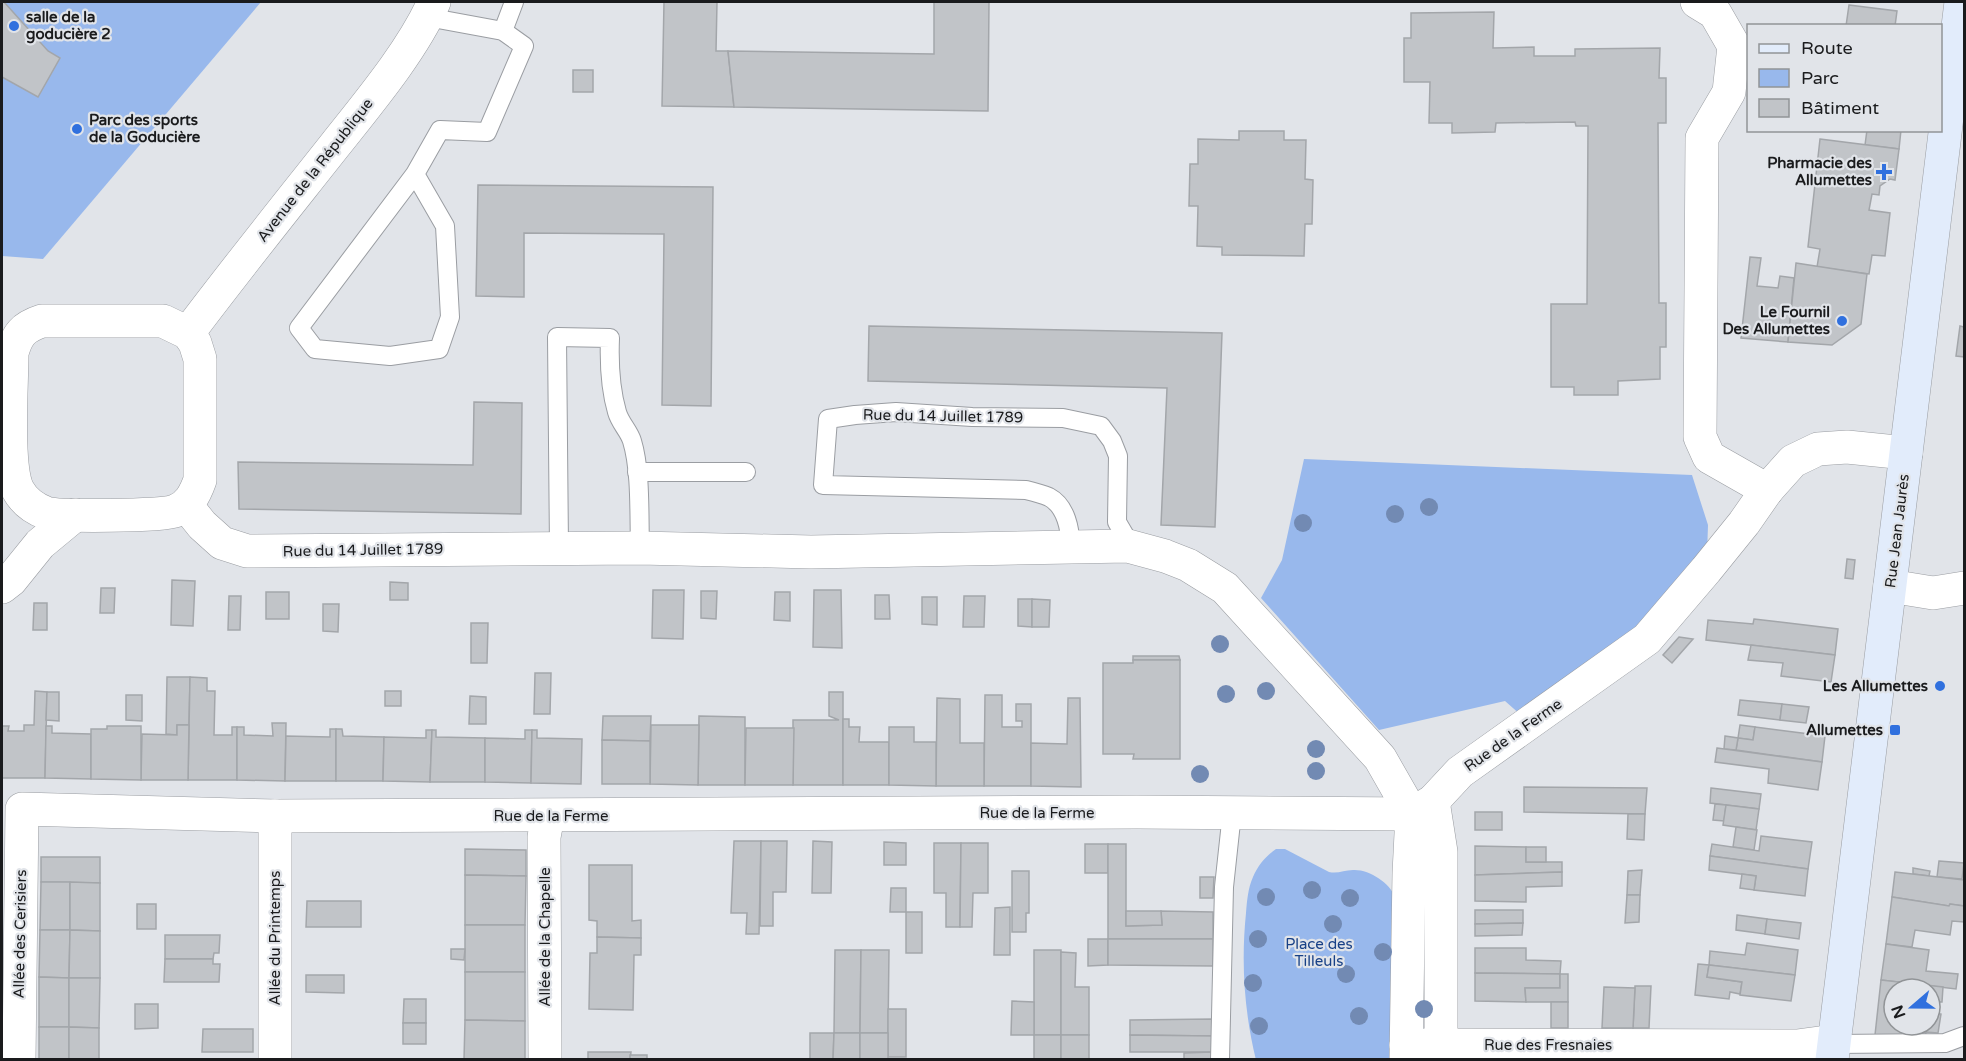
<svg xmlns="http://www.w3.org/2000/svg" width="1966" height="1061" font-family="'Varela Round',sans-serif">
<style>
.green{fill:#98b8ec}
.building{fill:#c1c4c8;stroke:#a3a6aa;stroke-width:1.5}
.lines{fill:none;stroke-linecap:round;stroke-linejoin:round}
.service-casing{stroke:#9a9da2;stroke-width:20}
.minor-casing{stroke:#9a9da2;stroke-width:34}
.tertiary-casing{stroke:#9a9da2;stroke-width:34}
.secondary-casing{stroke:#9a9da2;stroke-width:34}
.service{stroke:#fff;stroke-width:18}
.minor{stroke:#fff;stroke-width:33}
.tertiary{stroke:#fff;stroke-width:33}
.secondary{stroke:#e2ecfb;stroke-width:33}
.tree{fill:#728ab3}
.poi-dot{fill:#3070de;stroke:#e1e4e9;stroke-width:2}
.labels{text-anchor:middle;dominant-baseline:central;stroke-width:4.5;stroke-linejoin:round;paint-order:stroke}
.poi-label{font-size:15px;font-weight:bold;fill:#1a1b1d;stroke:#e1e4e9;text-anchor:end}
.street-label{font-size:15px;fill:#1a1b1d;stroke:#e1e4e9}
.park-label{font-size:15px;fill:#184187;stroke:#e1e4e9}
</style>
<rect width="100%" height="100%" fill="#e1e4e9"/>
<g class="green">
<path d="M2,2H261L43,259L2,256Z"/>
<path d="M1304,459L1692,475L1708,525L1707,555L1642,631L1522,716L1505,701L1379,730L1261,598L1282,560Z"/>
<path d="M1276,849H1285L1329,872C1338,874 1344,870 1353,870C1369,869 1390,883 1395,897L1394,1059L1256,1060C1244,1011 1241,962 1246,913C1247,901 1248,888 1253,877C1258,865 1266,856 1276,849Z"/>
</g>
<g class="building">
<path d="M2,2H4L48,51L60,58L38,97L2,77Z"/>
<path d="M664,2H717L716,51H728L734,107L662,106Z"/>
<path d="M934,2H989L988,111L734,107L728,51L934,54Z"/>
<path d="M1849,5L1897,11L1895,26H1846Z"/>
<path d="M1494,12L1493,48L1534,47V56H1575V49L1660,48L1659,78H1666V123H1658L1659,303H1666V347H1660V379L1618,381V395H1574V387H1551V304H1587L1588,126H1576L1575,122L1496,123L1495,132L1452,133V123H1429L1430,82H1404V38H1411V13Z"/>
<rect x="573" y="70" width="20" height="22"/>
<path d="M1867,130H1901L1899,149L1865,145Z"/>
<path d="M1239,131H1284V140H1306L1305,179L1313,180L1312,224H1305L1304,256L1222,255V247L1197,246L1198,206H1189L1190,164H1198V139L1239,140Z"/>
<path d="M1820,139L1899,149L1895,180L1890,179L1880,186L1879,195L1872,194L1869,210L1890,213L1885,256L1872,255L1869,274L1817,267L1820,249L1808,247Z"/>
<path d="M478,185L713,187L711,406L662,405L664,234L524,233V297L476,296Z"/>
<path d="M1750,257L1761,258L1757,286L1778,288L1780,276L1794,278L1788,342L1741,338Z"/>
<path d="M1796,263L1867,274L1861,324L1832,345L1788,342Z"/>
<path d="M869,326L1222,333L1215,527L1161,525L1167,388L868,381Z"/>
<path d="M1960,326L1964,327V357L1956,356Z"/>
<path d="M474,402L522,403L521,514L239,509L238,462L473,465Z"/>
<path d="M1847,559L1855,560L1853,579L1845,578Z"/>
<path d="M172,580L195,581L193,626L171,625Z"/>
<path d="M390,582L408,583V600H390Z"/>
<path d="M101,588H115L114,613H100Z"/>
<path d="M653,590H684L683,639L652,638Z"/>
<path d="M814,590H841L842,648L813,647Z"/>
<path d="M701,591H717L716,619L701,618Z"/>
<rect x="266" y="592" width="23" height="27"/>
<path d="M775,592H790V621L774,620Z"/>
<path d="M875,595H889L890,619H875Z"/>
<path d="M229,596H241L240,630H228Z"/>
<path d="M964,596H985L984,627H963Z"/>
<path d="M922,597H937V625L922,624Z"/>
<path d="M1018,599H1032V627L1018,626Z"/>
<path d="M1032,599L1050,600L1049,627H1032Z"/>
<path d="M34,603H47V630H33Z"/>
<path d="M323,604H339L338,632L323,631Z"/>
<path d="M1754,619L1838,629L1835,655L1706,640L1708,620L1753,624Z"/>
<path d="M471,623H488L487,663H471Z"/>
<path d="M1679,637L1693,639L1672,663L1663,655Z"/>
<path d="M1751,645L1835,655L1831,682L1781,676L1783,663L1748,660Z"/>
<path d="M1133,656H1179L1180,660H1133Z"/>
<path d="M1133,660H1180V759H1133L1134,754H1103V663H1133Z"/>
<path d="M535,673H551L550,714H534Z"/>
<path d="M167,677H190L189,725H177V735L166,734Z"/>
<path d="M190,677L207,678V691H215L214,735H232V727H237V780H188Z"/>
<path d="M35,691L47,692L45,778H2V726H9L8,731H24V725H34Z"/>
<rect x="385" y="691" width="16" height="15"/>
<path d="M47,692H59V721L46,720Z"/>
<path d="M829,692H843V785H793V720H839L829,716Z"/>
<path d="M126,695H142V721L126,720Z"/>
<path d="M985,695H1002V727H1022V721H1016V704H1031V786H984Z"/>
<path d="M470,696L486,697V724H469Z"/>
<path d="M937,698L960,699V743H984V786H936Z"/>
<path d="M1068,698H1080L1081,787L1031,786V743L1067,744Z"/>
<path d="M1740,700L1782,704L1780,720L1738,715Z"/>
<path d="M1782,704L1809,707L1806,723L1780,720Z"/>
<path d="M603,716H651L650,741L602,740Z"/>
<path d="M699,716L745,717V785H698Z"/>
<path d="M843,719H849V727H860L859,742H889V785H843Z"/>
<path d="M272,723H286L285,781L237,780V727H244V735L273,736Z"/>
<path d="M177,725H189L188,780H141L142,734L177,735Z"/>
<path d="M651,725H699L698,785L650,784Z"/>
<path d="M1740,725L1755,727L1753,740L1738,738Z"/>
<path d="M46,726H52V733L91,734V779L45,778Z"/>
<path d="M107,726H141V780L91,779V729H107Z"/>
<path d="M889,727H914V742H936V786L889,785Z"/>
<path d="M1755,727L1825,736L1822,762L1736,750L1738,738L1753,740Z"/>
<path d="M746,728H794L793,785H745Z"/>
<path d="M330,729H336V781H285L286,736L330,737Z"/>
<path d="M336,729H342L343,736L384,737L383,781H336Z"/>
<path d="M426,730H432L430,782L383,781L384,737L426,738Z"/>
<path d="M432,730H436V737L485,738V782H430Z"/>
<path d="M525,730H532L531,783L485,782V738L525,739Z"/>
<path d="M532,730H537V738L582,739L581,784L531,783Z"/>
<path d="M1725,736L1738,738L1736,750L1724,749Z"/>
<path d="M602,740L650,741V784H602Z"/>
<path d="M1717,748L1822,762L1818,790L1768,783L1769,769L1715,762Z"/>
<path d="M1524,787L1647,788L1645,814L1524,812Z"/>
<path d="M1711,788L1761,794L1759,809L1710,803Z"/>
<path d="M1715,804L1726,805L1724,821L1713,820Z"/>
<path d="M1726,805L1759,809L1756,830L1723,825Z"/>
<rect x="1475" y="812" width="27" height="18"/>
<path d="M1628,814H1645L1644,840L1627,839Z"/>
<path d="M1736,827L1757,830L1754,850L1733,847Z"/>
<path d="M1761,836L1812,842L1808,869L1710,856L1712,844L1759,851Z"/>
<path d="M734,841H761L759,934H746L747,913H731Z"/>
<path d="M761,841H787L786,892H773V926H760Z"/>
<path d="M813,841L832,842L831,893H812Z"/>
<path d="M884,842L906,843V865H884Z"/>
<path d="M934,843H961L960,927H946V893H934Z"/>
<path d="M961,843H988V893H973L972,927H960Z"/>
<rect x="1085" y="844" width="23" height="29"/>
<path d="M1108,844H1126V926L1162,925L1161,911L1213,912V939H1108Z"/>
<path d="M1475,846L1526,847V862H1562V872L1475,875Z"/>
<rect x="1526" y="847" width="20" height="15"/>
<path d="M465,849L526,850V876L465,875Z"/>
<path d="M1710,856L1808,869L1805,896L1754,890L1756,876L1709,870Z"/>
<path d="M41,857H100V883L41,882Z"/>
<path d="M1939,861L1964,863L1962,879L1937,877Z"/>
<path d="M589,865H632V921L641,920V938L597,937V921L589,920Z"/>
<path d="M1913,868L1930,871L1929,876L1913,874Z"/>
<path d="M1642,870L1640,895H1627L1628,871Z"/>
<path d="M1012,871H1029V913H1026V932H1012Z"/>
<path d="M1562,872V886L1526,887V902L1475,901V875Z"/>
<path d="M1895,872L1964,880V906L1950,904L1949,906L1892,897Z"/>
<path d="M1742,874L1756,876L1754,890L1740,888Z"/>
<path d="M465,875L526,876L525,925H465Z"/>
<path d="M1200,877H1214L1213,898H1200Z"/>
<path d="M41,882H70V930H40Z"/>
<path d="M70,882L100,883V931L70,930Z"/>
<path d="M891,888H906V912H890Z"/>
<path d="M1627,895H1640L1639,922L1625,923Z"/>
<path d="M1892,897L1949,906L1950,904L1964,906V922L1952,921L1950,935L1915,930L1912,947L1886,944Z"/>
<path d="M307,901H361V927H306Z"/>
<rect x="137" y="904" width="19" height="25"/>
<path d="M1010,907V955H994L995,908Z"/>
<path d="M1475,910H1523V923L1475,924Z"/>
<path d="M1126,911H1161L1162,925L1126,926Z"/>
<rect x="906" y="912" width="16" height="41"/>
<path d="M1737,915L1767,919L1765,934L1736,930Z"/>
<path d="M1767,919L1801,923L1799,939L1765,934Z"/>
<path d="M1523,923L1522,935L1475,936V924Z"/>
<rect x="465" y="925" width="60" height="47"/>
<path d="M40,930H70L69,978L39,977Z"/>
<path d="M70,930L100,931V978H69Z"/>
<path d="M165,935H220L219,953H214L213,959H165Z"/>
<path d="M597,937L641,938V955H634L633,1010L589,1009L590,953H597Z"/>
<path d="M1088,939H1108V965L1088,966Z"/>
<path d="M1108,939H1213V966L1108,965Z"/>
<path d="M1747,943L1798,950L1795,975L1709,965L1710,951L1745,955Z"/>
<path d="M1886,944L1929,950L1926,971L1958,974L1956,989L1881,980Z"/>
<path d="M1475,948H1526V960L1561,961L1560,974L1475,973Z"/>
<path d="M451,949H465L464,960L451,959Z"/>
<path d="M835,950H861L860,1033H834Z"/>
<path d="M861,950H889L888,1033H860Z"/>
<rect x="1034" y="950" width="27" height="85"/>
<path d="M1061,952L1076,953L1075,987H1089V1035H1061Z"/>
<path d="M165,959H213V964H220L219,982H164Z"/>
<path d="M1698,964L1709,965L1707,977L1742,982L1740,994L1730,992L1729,999L1695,995Z"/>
<path d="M1709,965L1795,975L1791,1001L1740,995L1742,982L1707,977Z"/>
<path d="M465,972H525V1021L465,1020Z"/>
<path d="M1475,973L1560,974V988H1525L1526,1002L1475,1001Z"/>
<path d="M1560,974H1568V1002H1526L1525,988H1560Z"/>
<path d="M306,975H344V993L306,992Z"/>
<path d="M39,977L69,978V1027H39Z"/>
<path d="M69,978H100L99,1028L69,1027Z"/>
<path d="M1881,980L1943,987L1942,1002H1930V989H1894V1025H1930V1012L1941,1014L1938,1033L1926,1032L1925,1040L1875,1035Z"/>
<path d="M1635,986H1651L1649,1028H1633Z"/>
<path d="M1604,987L1635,988L1633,1028H1602Z"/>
<path d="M404,999H426V1023H403Z"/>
<path d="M1012,1001L1034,1002V1035H1011Z"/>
<rect x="1551" y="1002" width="17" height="26"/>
<path d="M135,1004H158V1028L135,1029Z"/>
<rect x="888" y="1009" width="18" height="48"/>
<path d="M1213,1019V1036L1130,1035V1020Z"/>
<path d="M465,1020L525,1021V1060H464Z"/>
<rect x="403" y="1023" width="23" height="21"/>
<rect x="39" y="1027" width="30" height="33"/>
<path d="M69,1027L99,1028V1060H69Z"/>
<path d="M203,1029H253V1052H202Z"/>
<path d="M810,1033H834L833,1060H810Z"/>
<path d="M834,1033H860V1060H833Z"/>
<rect x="860" y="1033" width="28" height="27"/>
<rect x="1034" y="1035" width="27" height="25"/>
<rect x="1061" y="1035" width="28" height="25"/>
<path d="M1130,1035L1213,1036L1212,1052H1130Z"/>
<path d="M588,1052H631L630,1060H588Z"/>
<path d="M1212,1052V1060H1184V1053Z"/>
<rect x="630" y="1055" width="17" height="5"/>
</g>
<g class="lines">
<defs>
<g id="service">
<path d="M503,31L514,2"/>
<path d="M415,174L445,226L450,317L439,349L390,356L315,349L299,328L415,174L440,130L487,132L524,46L503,31L427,17"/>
<path d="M637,472H746"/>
<path d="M559,548L557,337L610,338C609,363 610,388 617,412C620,423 629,431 632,441C641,470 639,516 640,548"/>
<path d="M1070,548C1071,530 1066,506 1049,497C1042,494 1034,492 1026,490L823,485L828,419L855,415L896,412L972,417L1063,418L1101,426L1112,441L1118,456L1117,522L1124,534L1123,546"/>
<path d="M1834,1044L1945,1043L1964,1036"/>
<path d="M1220,1060L1224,887L1232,813"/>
</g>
<g id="minor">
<path d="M1697,2L1715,13L1734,46L1729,92L1702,138L1700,437L1709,457L1767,490"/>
<path d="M186,505L202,525L222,543L247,551L640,548L811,552L1128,546L1165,556L1188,565L1225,588L1380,758L1412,814"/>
<path d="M1890,586L1933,593L1964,588"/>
<path d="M1433,801L1441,852V1060"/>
<path d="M275,816V1060"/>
<path d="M1406,1045L1797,1046L1834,1041"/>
<path d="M19,1060L22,809L275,816L1137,812L1412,814L1433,801L1460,772L1647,639L1706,570L1744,523L1767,490L1793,461L1818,449L1847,447L1906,453"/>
<path d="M545,1060L544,837L548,816"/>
<path d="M1406,1060L1409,873L1412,814"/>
</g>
<g id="tertiary">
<path d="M42,321H163L188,333L195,343L200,359V480C195,494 189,506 175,511C161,516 60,517 46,513C35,509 24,501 18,490C6,466 12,384 12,353C17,335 23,327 42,321Z"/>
<path d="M188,333C236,269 286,207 335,145C369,102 412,51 434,2"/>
<path d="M2,587L11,580L40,544L75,515"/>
</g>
<path id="secondary" d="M1832,1060L1961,2"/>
</defs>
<use href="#service" class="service-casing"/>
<use href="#minor" class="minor-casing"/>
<use href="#tertiary" class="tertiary-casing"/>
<use href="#secondary" class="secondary-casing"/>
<use href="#service" class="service"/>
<use href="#minor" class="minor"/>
<use href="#tertiary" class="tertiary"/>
<use href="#secondary" class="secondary"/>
</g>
<g class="tree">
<circle cx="1429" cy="507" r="9"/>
<circle cx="1395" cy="514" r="9"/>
<circle cx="1303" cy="523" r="9"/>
<circle cx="1220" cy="644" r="9"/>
<circle cx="1266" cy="691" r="9"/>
<circle cx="1226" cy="694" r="9"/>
<circle cx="1316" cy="749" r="9"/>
<circle cx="1316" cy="771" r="9"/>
<circle cx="1200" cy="774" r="9"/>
<circle cx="1312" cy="890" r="9"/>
<circle cx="1266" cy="897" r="9"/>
<circle cx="1350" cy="898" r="9"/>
<circle cx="1333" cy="924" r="9"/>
<circle cx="1258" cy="939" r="9"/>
<circle cx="1383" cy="952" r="9"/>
<circle cx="1346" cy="974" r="9"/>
<circle cx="1253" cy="983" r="9"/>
<circle cx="1424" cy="1009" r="9"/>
<circle cx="1359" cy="1016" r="9"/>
<circle cx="1259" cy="1026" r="9"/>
</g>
<g class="poi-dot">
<circle cx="14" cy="26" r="6"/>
<circle cx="77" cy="129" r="6"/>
<path d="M1881 163h6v6h6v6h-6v6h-6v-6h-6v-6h6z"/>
<circle cx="1842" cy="321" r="6"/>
<circle cx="1940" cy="686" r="6"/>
<rect x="1889" y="724" width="12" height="12" rx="3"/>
</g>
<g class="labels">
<g class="poi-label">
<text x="26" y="17" text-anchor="start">salle de la<tspan x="26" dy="17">goducière 2</tspan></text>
<text x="89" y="120" text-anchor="start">Parc des sports<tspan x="89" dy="17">de la Goducière</tspan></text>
<text x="1872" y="163">Pharmacie des<tspan x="1872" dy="17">Allumettes</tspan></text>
<text x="1830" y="312">Le Fournil<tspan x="1830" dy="17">Des Allumettes</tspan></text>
<text x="1928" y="686">Les Allumettes</text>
<text x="1883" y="730">Allumettes</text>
</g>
<g class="street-label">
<text transform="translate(315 170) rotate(-52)">Avenue de la République</text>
<text transform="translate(943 416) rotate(1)">Rue du 14 Juillet 1789</text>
<text transform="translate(1897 531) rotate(-83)">Rue Jean Jaurès</text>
<text transform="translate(363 550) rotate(-1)">Rue du 14 Juillet 1789</text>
<text transform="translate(1513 735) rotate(-35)">Rue de la Ferme</text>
<text x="1037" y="813">Rue de la Ferme</text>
<text x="551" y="816">Rue de la Ferme</text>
<text transform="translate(20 934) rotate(-89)">Allée des Cerisiers</text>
<text transform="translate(545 937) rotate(-90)">Allée de la Chapelle</text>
<text transform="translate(275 938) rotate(-90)">Allée du Printemps</text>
<text x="1548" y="1045">Rue des Fresnaies</text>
</g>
<g class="park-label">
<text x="1319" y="944">Place des<tspan x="1319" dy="17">Tilleuls</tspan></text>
</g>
</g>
<rect width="1966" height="1061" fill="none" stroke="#1a1b1d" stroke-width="6"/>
<rect x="1747" y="24" width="195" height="108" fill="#e1e4e9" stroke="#919497" stroke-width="1.5"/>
<rect x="1759" y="44" width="30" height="9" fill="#e2ecfb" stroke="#919497" stroke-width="1.5"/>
<text x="1801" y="54" font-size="18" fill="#1a1b1d">Route</text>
<rect x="1759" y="69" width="30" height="18" fill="#98b8ec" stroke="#919497" stroke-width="1.5"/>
<text x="1801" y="84" font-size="18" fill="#1a1b1d">Parc</text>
<rect x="1759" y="99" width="30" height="18" fill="#c1c4c8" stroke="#919497" stroke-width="1.5"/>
<text x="1801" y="114" font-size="18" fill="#1a1b1d">Bâtiment</text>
<g transform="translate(1912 1007) rotate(250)"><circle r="28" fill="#e1e4e9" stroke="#919497" stroke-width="1.5"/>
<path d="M0-4.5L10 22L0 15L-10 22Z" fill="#3070de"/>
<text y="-9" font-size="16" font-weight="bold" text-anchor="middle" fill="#1a1b1d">N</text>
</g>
</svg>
